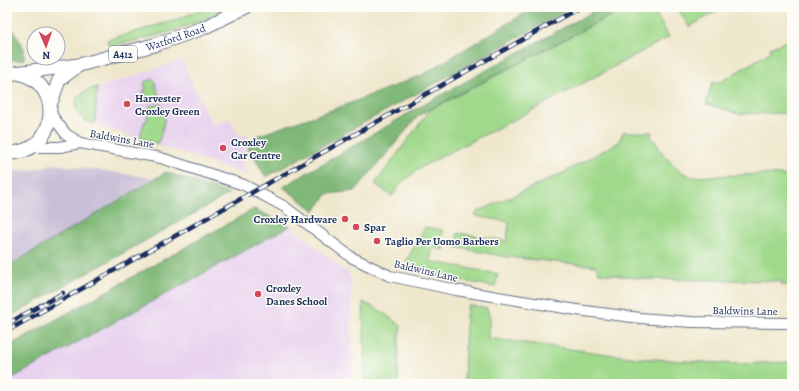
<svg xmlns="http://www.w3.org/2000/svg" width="799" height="391" font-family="Alegreya,serif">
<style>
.built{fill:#e8d2ee}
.industrial{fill:#c9bfd7}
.green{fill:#a0d98b;stroke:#5e8474}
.forest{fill:#80b977;stroke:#4e746a}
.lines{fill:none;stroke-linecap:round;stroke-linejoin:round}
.minor-casing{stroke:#656f84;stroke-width:12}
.major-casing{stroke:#656f84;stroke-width:15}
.minor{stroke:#fff;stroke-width:10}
.major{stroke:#fff;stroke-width:13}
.rail-casing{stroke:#1b2f5e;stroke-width:4.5}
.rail{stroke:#fdfcf7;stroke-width:3;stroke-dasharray:9;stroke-linecap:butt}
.poi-dot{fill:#d1495b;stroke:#fdfcf7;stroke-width:1.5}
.labels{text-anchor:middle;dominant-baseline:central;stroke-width:3;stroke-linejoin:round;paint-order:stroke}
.shield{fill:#fdfcf7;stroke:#5f6c8c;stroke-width:1}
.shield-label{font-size:10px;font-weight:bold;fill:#1b2f5e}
.street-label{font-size:11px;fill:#1b2f5e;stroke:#fdfcf7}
.poi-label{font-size:11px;font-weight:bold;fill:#1b2f5e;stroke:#fdfcf7;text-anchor:start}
</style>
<rect width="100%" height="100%" fill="#fdfcf7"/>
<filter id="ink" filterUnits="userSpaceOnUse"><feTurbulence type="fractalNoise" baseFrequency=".025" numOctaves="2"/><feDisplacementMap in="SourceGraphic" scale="8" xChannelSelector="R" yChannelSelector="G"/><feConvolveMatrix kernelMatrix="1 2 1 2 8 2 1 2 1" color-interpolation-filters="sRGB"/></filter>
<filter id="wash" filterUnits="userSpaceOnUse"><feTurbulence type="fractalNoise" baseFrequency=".012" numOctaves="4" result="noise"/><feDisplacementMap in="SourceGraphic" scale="16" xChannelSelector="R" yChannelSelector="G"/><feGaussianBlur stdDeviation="0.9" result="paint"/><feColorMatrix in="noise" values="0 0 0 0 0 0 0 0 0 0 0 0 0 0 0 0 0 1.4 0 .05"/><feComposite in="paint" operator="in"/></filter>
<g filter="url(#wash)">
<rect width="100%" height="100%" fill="#efe7cc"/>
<g class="built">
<path d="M182,60L206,113L213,125L230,119L239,137L248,134L242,166L248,175L88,122L77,114L76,101L78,97L83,93Z"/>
<path d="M290,226L348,273L351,277L353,384H7V381Z"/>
</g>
<path class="industrial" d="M52,164L155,178L7,267V171L33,170Z"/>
<g class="green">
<path d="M205,7H231C192,27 153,38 110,46L107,40L179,19Z"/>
<path d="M627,7H652L669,37L531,111L423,166L402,182L392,196L375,184L430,110Z"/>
<path d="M677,7H724L689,27Z"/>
<path d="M788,40H792V113L739,114L706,104L712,83L722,81L770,52V48Z"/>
<path d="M154,79L160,100L149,102L143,91L146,90L144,82Z"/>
<path d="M97,87L95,124C84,121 74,116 76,103C76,100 77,97 80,95C85,91 92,89 97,87Z"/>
<path d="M161,104L165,119L158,144L140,138L144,122H146L150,106Z"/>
<path d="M623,132H652L651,136L664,155L678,170L692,177L763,174L792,176V285H782L781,281L646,279L599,273L596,266L507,257L456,247L458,233L507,241L509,222L475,216L477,212L563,173L619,142Z"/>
<path d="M425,227L443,230L441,244L445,245L444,250L433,248L430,261L498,274L495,287L411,271L406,263L407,260Z"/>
<path d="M363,302L381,311L401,326L399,337L398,384H365Z"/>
<path d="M468,305L487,308L490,318L488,338L637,358L734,364L792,362V384H464L466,317Z"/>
</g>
<g class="forest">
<path d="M535,7H573L266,177L248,148L254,137L340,107L422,75Z"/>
<path d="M601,7H627L419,115L355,191L327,194L315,211L283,187L416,109Z"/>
<path d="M7,18L24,49V60H7Z"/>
<path d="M166,172L229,194L7,318V267Z"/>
<path d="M254,209L290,226L7,381V347Z"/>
</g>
</g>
<g filter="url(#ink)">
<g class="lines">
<defs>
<g id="minor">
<path d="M50,113L66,134L80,143L161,158L244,185L285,207L351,257L390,276L456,290L577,310L640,318L691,322L792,323"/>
<path d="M30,147H60L80,143"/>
</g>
<g id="major">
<path id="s1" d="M15,73L79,65L154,45L203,28L246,7"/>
<path d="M50,105L59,80L79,65"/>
<path d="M7,153C57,155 67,84 18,73"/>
</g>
</defs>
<use href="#minor" class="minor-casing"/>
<use href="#major" class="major-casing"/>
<use href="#minor" class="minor"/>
<use href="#major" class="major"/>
<defs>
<g id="rail">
<path d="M7,324L63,293"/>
<path d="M7,331L580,7"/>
</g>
</defs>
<use href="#rail" class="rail-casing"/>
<use href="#rail" class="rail"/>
</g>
</g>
<g class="poi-dot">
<circle cx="127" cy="104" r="4"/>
<circle cx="223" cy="148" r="4"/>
<circle cx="345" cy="219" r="4"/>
<circle cx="356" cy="227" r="4"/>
<circle cx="377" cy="241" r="4"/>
<circle cx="258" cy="294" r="4"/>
</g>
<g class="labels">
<rect class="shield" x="109" y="46" width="28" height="16" rx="3"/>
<g class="shield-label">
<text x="123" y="54">A412</text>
</g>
<g class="street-label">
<text stroke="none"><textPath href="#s1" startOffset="165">Watford Road</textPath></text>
<text transform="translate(122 139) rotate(10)">Baldwins Lane</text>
<text transform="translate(426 271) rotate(13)">Baldwins Lane</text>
<text transform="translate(745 311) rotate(1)">Baldwins Lane</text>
</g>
<g class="poi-label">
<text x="135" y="98">Harvester<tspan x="135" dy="13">Croxley Green</tspan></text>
<text x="231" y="142">Croxley<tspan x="231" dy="13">Car Centre</tspan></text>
<text x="337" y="219" text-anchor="end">Croxley Hardware</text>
<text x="364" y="227">Spar</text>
<text x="385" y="241">Taglio Per Uomo Barbers</text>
<text x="266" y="288">Croxley<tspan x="266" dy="13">Danes School</tspan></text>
</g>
</g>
<rect width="799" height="391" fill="none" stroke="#fdfcf7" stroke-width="24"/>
<g transform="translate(46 46) rotate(178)"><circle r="19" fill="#fdfcf7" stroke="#a3aaba"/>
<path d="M0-3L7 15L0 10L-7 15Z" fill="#d1495b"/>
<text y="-6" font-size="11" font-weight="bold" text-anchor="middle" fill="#1b2f5e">N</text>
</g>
</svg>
